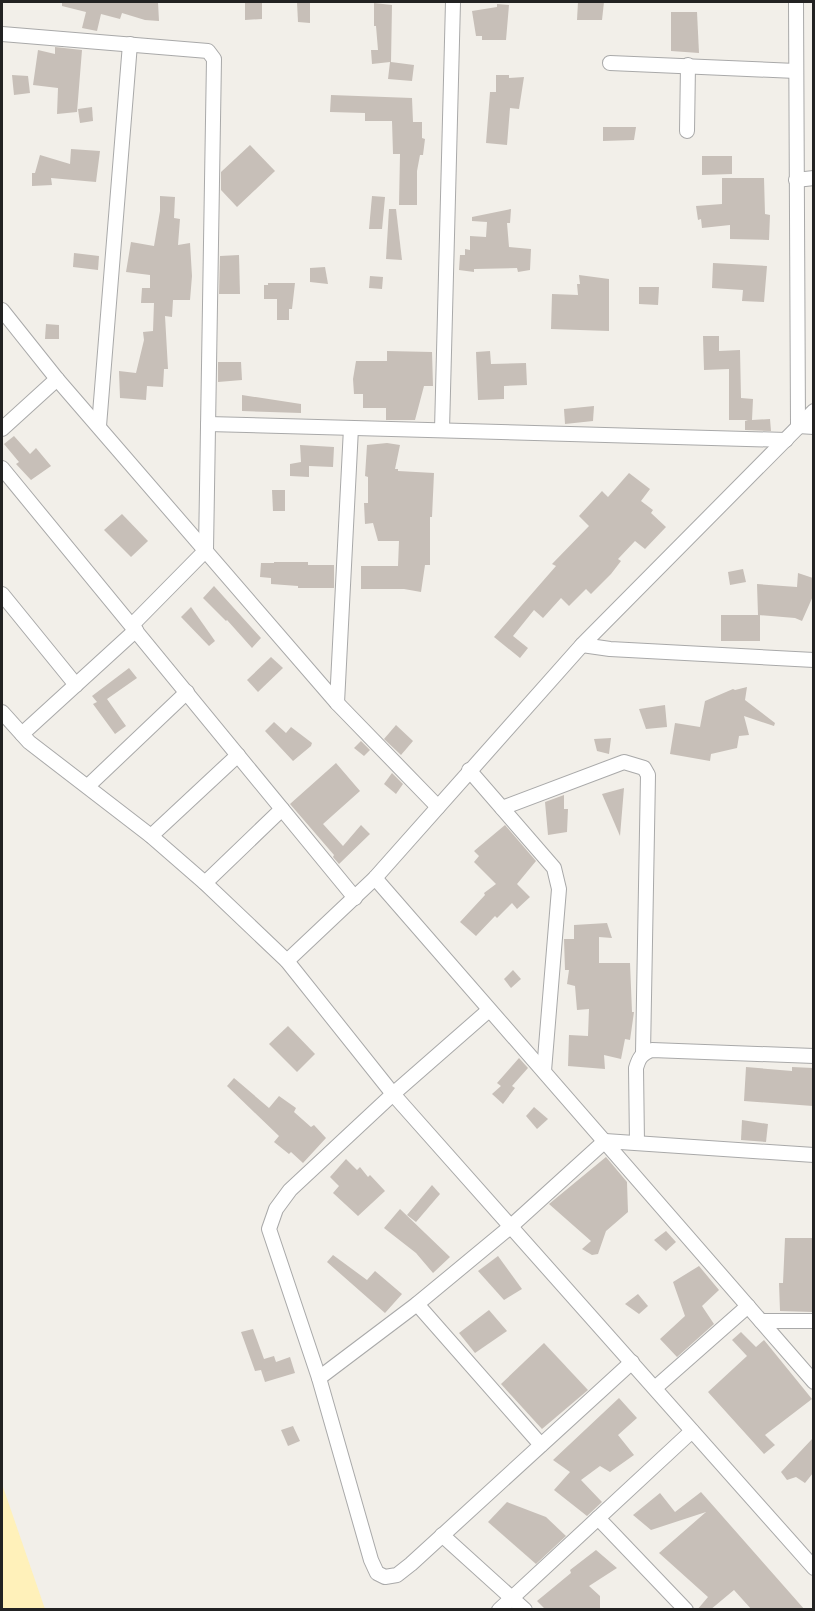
<svg xmlns="http://www.w3.org/2000/svg" width="815" height="1611" font-family="'Varela Round',sans-serif">
<style>
.sand{fill:#fff1ba}
.building{fill:#c7bfb8}
.lines{fill:none;stroke-linecap:round;stroke-linejoin:round}
.street-casing{stroke:#a9a9a9;stroke-width:16}
.street{stroke:#fff;stroke-width:14}
</style>
<rect width="100%" height="100%" fill="#f2efe9"/>
<path class="sand" d="M2,1484L45,1609H2Z"/>
<g class="building">
<path d="M62,2H158L159,21L145,20L122,13L120,19L101,14L97,31L82,28L86,12L62,6Z"/>
<path d="M245,2H262V19L245,20Z"/>
<path d="M297,2H310V23L298,22Z"/>
<path d="M578,2H604L602,20H577Z"/>
<path d="M374,3L392,5L391,62L414,65L412,81L388,79L390,62L372,64L371,50H378L376,26H374Z"/>
<path d="M497,4L509,5L506,40H482V36H476L472,11L497,7Z"/>
<path d="M671,12H697L699,53L671,51Z"/>
<path d="M55,47L82,50L77,112L57,114L58,88L33,85L38,50L55,54Z"/>
<path d="M12,75L28,76L30,93L14,95Z"/>
<path d="M496,75H509V78L524,77L519,109L510,108L507,145L486,143L490,92H496Z"/>
<path d="M331,95L412,98L413,122H422V138L425,139L423,155H420L417,171V205H399L400,154H393L392,121H365V113L330,112Z"/>
<path d="M92,107L93,121L80,123L78,109Z"/>
<path d="M603,127H636L634,140L603,141Z"/>
<path d="M250,145L275,171L237,207L221,190V172Z"/>
<path d="M71,149L100,151L96,182L51,178L52,185L32,186V173H35L40,155L70,164Z"/>
<path d="M702,156H732V174L702,175Z"/>
<path d="M722,178H764L765,214L770,215L769,240L730,239V225L702,228L701,219L698,220L696,206L722,204Z"/>
<path d="M160,196L175,197L174,218L180,219L178,245L190,243L192,276L190,300H173L172,317L165,316L168,369H164L163,387L147,386L146,400L120,398L119,371L136,373L144,340L143,332L153,331L154,303H141L142,288H150V275L126,272L131,242L154,246L160,211Z"/>
<path d="M372,196L385,197L382,229H369Z"/>
<path d="M389,209H396L402,260L386,259Z"/>
<path d="M511,209L510,223H507L509,247L531,249L530,270L518,272L517,268L474,269V272L459,270L460,255H465V249L470,250V236L486,237L487,222L472,221V217Z"/>
<path d="M74,253L99,256L98,270L73,267Z"/>
<path d="M239,255L240,294H219L220,256Z"/>
<path d="M713,263L767,266L764,302L742,301L743,290L712,288Z"/>
<path d="M325,267L328,284L310,282V268Z"/>
<path d="M579,275L609,279V331L551,329L552,294L578,295L577,284H580Z"/>
<path d="M370,276L383,277L382,289L369,288Z"/>
<path d="M268,283H295L292,309H289V320H277V299H264V285H268Z"/>
<path d="M639,287H659L658,305L639,304Z"/>
<path d="M46,324L59,325V339H45Z"/>
<path d="M703,336H719V351L740,350L741,398L753,399L752,420L770,419L771,431L745,430V421L748,420H729V369L704,370Z"/>
<path d="M387,351L432,352L433,386H424L415,420H386V408H363V394H354L353,379L356,361H387Z"/>
<path d="M490,351L491,364L526,363L527,385L504,386V399L478,400L476,352Z"/>
<path d="M218,362H241L242,380L218,382Z"/>
<path d="M242,395L301,404V413L242,411Z"/>
<path d="M594,406L593,421L565,424L564,409Z"/>
<path d="M14,436L30,454L36,448L51,466L31,480L16,464L19,462L4,444Z"/>
<path d="M387,443L400,445L395,469H398V471L434,473L432,517H430V565H425L421,592L404,589H361V566H398L399,541H378L373,523L365,524L364,503H368V477L365,476L367,445Z"/>
<path d="M300,445L334,447L333,467L309,466V477L290,476V464L301,462Z"/>
<path d="M629,473L650,489L641,501L653,510L651,513L666,527L645,549L635,541L618,559L621,561L611,574L591,594L586,589L569,606L561,598L543,618L534,610L513,636L528,648L520,658L494,637L556,566L552,564L589,526L579,516L602,491L608,497Z"/>
<path d="M272,490H285V511H273Z"/>
<path d="M122,514L148,541L131,557L104,530Z"/>
<path d="M274,562H308V565H334V588H298V586L271,584V578L260,577L261,563H274Z"/>
<path d="M743,569L746,582L730,585L728,572Z"/>
<path d="M798,573L813,578V596L802,621L795,618L758,615L757,584L797,587Z"/>
<path d="M214,586L261,638L252,648L227,620L226,621L203,598Z"/>
<path d="M191,607L215,641L209,646L181,617Z"/>
<rect x="721" y="615" width="39" height="26"/>
<path d="M271,657L283,668L258,692L247,680Z"/>
<path d="M129,668L137,678L107,699L126,726L115,734L93,704L97,702L92,696Z"/>
<path d="M747,687L745,700L775,723L774,726L744,716L749,735L739,736L737,748L711,754L710,761L670,754L675,723L700,727L705,701L733,689L735,690Z"/>
<path d="M665,705L667,727L646,729L639,709Z"/>
<path d="M274,722L286,733L291,727L312,743L311,746L293,761L265,731Z"/>
<path d="M396,725L413,741L401,755L384,739Z"/>
<path d="M611,738L609,754L597,751L594,739Z"/>
<path d="M361,741L370,750L364,756L354,748Z"/>
<path d="M336,763L360,791L323,824L343,846L361,825L370,834L339,864L333,857L334,855L290,804Z"/>
<path d="M392,773L403,784L396,794L384,784Z"/>
<path d="M624,788L620,836L602,794Z"/>
<path d="M564,795V809H568L567,832L548,835L545,802Z"/>
<path d="M505,825L536,861L517,884L530,897L517,909L512,903L497,918L495,916L476,936L460,922L485,895L484,893L496,884L474,862L479,856L474,851Z"/>
<path d="M607,923L612,938L599,937V963H630L632,1012H634L630,1040L625,1039L621,1059L604,1055L605,1069L568,1066L569,1035L588,1036L589,1009L577,1010L575,986L567,984L569,970H565L564,939H574V925Z"/>
<path d="M513,970L521,979L511,988L504,979Z"/>
<path d="M288,1026L315,1054L297,1072L269,1044Z"/>
<path d="M519,1058L528,1068L512,1086L515,1088L503,1104L492,1094L501,1086L497,1083Z"/>
<path d="M746,1067L792,1071V1067L813,1068V1106L744,1101Z"/>
<path d="M234,1078L269,1108L279,1096L296,1108L294,1112L311,1127L314,1125L326,1138L303,1163L291,1152L289,1154L274,1142L279,1136L227,1086Z"/>
<path d="M534,1107L548,1119L537,1129L526,1116Z"/>
<path d="M742,1120L768,1124L766,1142L741,1140Z"/>
<path d="M606,1157L627,1182L628,1212L606,1231L598,1254L592,1255L582,1249L591,1241L549,1204Z"/>
<path d="M346,1159L357,1170L360,1167L368,1177L370,1175L385,1191L358,1216L333,1193L339,1186L330,1177Z"/>
<path d="M432,1185L440,1194L416,1222L407,1215Z"/>
<path d="M400,1209L450,1257L433,1273L416,1253L384,1228Z"/>
<path d="M666,1231L676,1242L666,1251L654,1240Z"/>
<path d="M785,1238H813V1312L780,1311L779,1283H783Z"/>
<path d="M333,1255L367,1280L375,1271L402,1294L385,1313L327,1262Z"/>
<path d="M498,1256L522,1289L504,1300L478,1271Z"/>
<path d="M699,1266L719,1290L702,1306L714,1324L677,1357L660,1339L685,1316L673,1282Z"/>
<path d="M638,1294L648,1306L639,1314L625,1304Z"/>
<path d="M489,1310L507,1331L475,1353L459,1333Z"/>
<path d="M253,1329L264,1359L274,1356L276,1362L290,1357L295,1373L265,1382L261,1370L255,1371L241,1332Z"/>
<path d="M741,1332L756,1347L764,1340L812,1399L765,1435L775,1445L764,1454L708,1392L747,1356L732,1340Z"/>
<path d="M544,1343L588,1390L542,1429L501,1384Z"/>
<path d="M619,1398L637,1418L618,1435L634,1455L610,1472L600,1466L581,1480L602,1502L587,1516L554,1490L570,1472L553,1460Z"/>
<path d="M293,1426L300,1441L288,1446L281,1430Z"/>
<path d="M813,1438V1473L805,1483L796,1477L787,1480L781,1472Z"/>
<path d="M701,1492L716,1509L805,1610H752L734,1590L710,1610H697L708,1597L659,1553L706,1512L651,1530L633,1515L660,1493L675,1512Z"/>
<path d="M507,1502L546,1517L566,1536L536,1564L488,1522Z"/>
<path d="M596,1550L617,1568L589,1586L600,1596V1610H546L537,1601L571,1573L570,1570Z"/>
</g>
<g class="lines">
<defs>
<g id="street">
<path d="M796,2L798,426L814,427"/>
<path d="M2,34L208,51L214,59L206,550L132,625"/>
<path d="M610,63L796,71"/>
<path d="M687,131L688,65"/>
<path d="M796,180L814,178"/>
<path d="M2,310L57,379L337,703L438,807"/>
<path d="M208,424L786,440"/>
<path d="M99,426L130,44"/>
<path d="M2,429L57,379"/>
<path d="M442,430L453,2"/>
<path d="M2,468L355,898"/>
<path d="M2,594L76,685"/>
<path d="M582,645L610,649L814,660"/>
<path d="M337,703L351,428"/>
<path d="M2,712L29,742L151,836L205,883L287,961L393,1094L814,1568"/>
<path d="M22,734L136,630"/>
<path d="M469,770L554,868L559,889L544,1071"/>
<path d="M88,786L187,692"/>
<path d="M502,808L624,762L644,768L648,775L643,1053"/>
<path d="M151,836L238,755"/>
<path d="M375,878L814,1382"/>
<path d="M205,883L282,809"/>
<path d="M287,961L375,878L582,645L814,411"/>
<path d="M489,1010L393,1094L290,1190L276,1209L269,1229L319,1378L371,1560L377,1573L385,1577L397,1575L411,1564L632,1362"/>
<path d="M637,1143L636,1068C639,1058 641,1054 652,1050L814,1056"/>
<path d="M417,1304L541,1445"/>
<path d="M761,1321H814"/>
<path d="M319,1378L417,1304L509,1228L605,1141L814,1155"/>
<path d="M655,1388L748,1306"/>
<path d="M598,1518L686,1610"/>
<path d="M442,1535L525,1610"/>
<path d="M499,1610L692,1431"/>
</g>
</defs>
<use href="#street" class="street-casing"/>
<use href="#street" class="street"/>
</g>
<rect width="815" height="1611" fill="none" stroke="#222222" stroke-width="6"/>
</svg>
